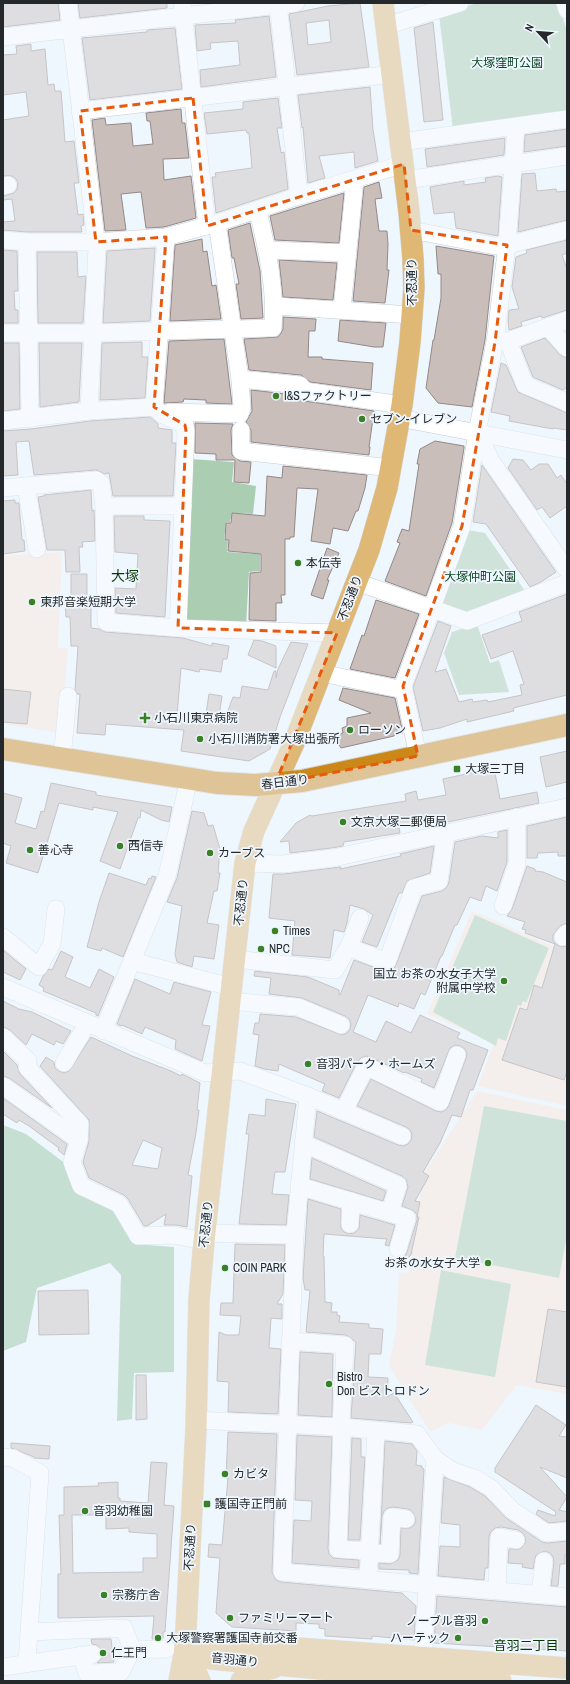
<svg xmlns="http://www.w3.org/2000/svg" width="570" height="1684" font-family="'Archivo Narrow','Noto Sans JP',sans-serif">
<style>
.education{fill:#fbe7d8}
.green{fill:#abcdb2}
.forest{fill:#92c59d}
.building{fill:#cabebb;stroke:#948987;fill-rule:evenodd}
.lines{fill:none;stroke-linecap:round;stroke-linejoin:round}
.minor-casing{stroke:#c5cdd5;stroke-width:18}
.major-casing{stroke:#d3d4d4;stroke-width:22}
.highway-casing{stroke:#d3d4d4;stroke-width:24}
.minor{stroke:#fff;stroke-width:17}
.major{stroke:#e0b875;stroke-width:21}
.highway{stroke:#cb8819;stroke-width:22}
.marked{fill:none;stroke:#e8590c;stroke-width:3;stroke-dasharray:8 5;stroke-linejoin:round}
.poi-dot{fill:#398126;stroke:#eef6fe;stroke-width:1.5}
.labels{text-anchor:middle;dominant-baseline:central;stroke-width:3.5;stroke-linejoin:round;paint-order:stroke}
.park-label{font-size:12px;fill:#0a4620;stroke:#eef6fe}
.street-label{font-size:12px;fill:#25282a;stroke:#eef6fe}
.poi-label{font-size:12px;fill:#25282a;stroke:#eef6fe;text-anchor:start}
.neighbourhood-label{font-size:13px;fill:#083800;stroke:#eef6fe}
.quarter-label{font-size:14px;fill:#083800;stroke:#eef6fe}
</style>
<rect width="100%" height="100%" fill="#eef6fe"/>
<g class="education">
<path d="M62,552L58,647L68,649L61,733L3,724V556Z"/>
<path d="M472,911L551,945L560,947L567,940V1106L478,1086L494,1043L427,1014Z"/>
<path d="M477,1091L567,1110V1394L517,1385L482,1430L449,1423L430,1432L389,1366L396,1331L399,1272L409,1273L423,1175Z"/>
</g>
<g class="green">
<path d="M477,3H558L567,31V114L453,130L439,15Z"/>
<path d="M190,459L234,462L232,482L256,486L253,514L232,513L230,522H226L224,540L228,541L227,552L260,554V571L249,572L246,626L185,624Z"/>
<path d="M468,530L485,533L525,591L468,613L440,603Z"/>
<path d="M477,624L490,663L499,660L509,692L459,695L444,653L452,632Z"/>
<path d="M475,915L549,948L526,1003L523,1001L521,1006L518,1005L506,1041L498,1038L496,1046L433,1012Z"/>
<path d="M484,1106L567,1121V1235L559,1278L455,1258Z"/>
<path d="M441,1270L511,1284L495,1377L425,1365Z"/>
</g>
<path class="forest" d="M3,1125L26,1134L66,1164L116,1209L134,1244L174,1247V1372L134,1373L132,1419L117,1421L121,1275L110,1263L37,1288L26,1342L3,1351Z"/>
<g class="building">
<path d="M3,3H58L60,20L3,27Z"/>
<path d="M78,3H167V8L80,18Z"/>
<path d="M360,3L369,67L297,75L289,14L328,6ZM329,20L331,42L308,45L306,23Z"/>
<path d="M269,16L276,77L201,87L200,70L240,65L238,41L210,43L211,49L197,51L195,25L236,23L235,20Z"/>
<path d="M433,22L443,120L424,122L414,28Z"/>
<path d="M175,28L182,89L90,100L82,38L147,32V30Z"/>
<path d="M31,44V51L45,49L48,85L54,84L55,91H61L65,142L74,141L79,183H74L78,215L83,214L84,225L81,226L82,232H27L3,230V222L15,221L12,199L3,200V196L14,193L17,189L18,183L16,179L12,176H3V120L29,116L26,92L3,95V55L17,54L16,46Z"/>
<path d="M370,87L373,130L378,161L355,168L354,152L319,156L325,178L308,183L303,127L302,128L298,95Z"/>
<path d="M278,98L282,128H277L281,153L284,152L288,189L216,213L212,177H216L215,173L252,168L249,133H247L246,130L207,134L204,113L243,109V102Z"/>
<path d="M181,109L182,123H185L189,158L163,159L164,180L191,176L196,218L164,227L146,228L141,192L121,194L126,230L105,231L92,120L105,118L106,125L131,123L133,146L153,144L150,121H147L146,113Z"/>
<path d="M567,129V146L524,152L525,135Z"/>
<path d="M505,138L504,155L427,167L425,149Z"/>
<path d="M535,173L537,191L556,189L557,192L567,191V220L518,232L522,174Z"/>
<path d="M498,176L502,177L498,236L456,228L454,212L434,214L430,187L464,181V185L486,182L485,178Z"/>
<path d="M379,182L382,198L375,199L379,231H387L388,244L387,270H389L385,303L353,301L364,187Z"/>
<path d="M344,193L339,243L275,240L270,216Z"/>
<path d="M250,223L260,271L263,318L241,319L236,284H239L234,258H232L228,230Z"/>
<path d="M202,239L203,252L207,251L212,286L216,285L221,319L170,321L175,245Z"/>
<path d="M567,240V253L562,255L567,269V310L542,318L541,316L521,322L522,326L509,330L508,320L509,310L519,309L512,287L516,257L527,253L526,250Z"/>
<path d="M436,246L494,256L485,340L472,407L438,403L426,388L433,340H434L441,298V274H438Z"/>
<path d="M155,248L150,321L103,323L107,251Z"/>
<path d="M3,250L17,251L18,291H14L15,310H18V323H3Z"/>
<path d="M37,252H77L78,277L86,276L83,323H38Z"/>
<path d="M279,260L337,263L333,300L283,297Z"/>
<path d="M283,317L316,319L315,331H309L308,357H322V359L373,363L371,390L310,382L301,375L249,370L244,339L278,337L281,333L283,329Z"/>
<path d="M340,320L386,323L383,347H374L338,341Z"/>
<path d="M545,338L560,355L567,358V387L563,390L533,377L521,347Z"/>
<path d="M224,339L232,404L206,403V400L184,399L183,402L164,403L169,341Z"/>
<path d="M142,342V357H148L145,398L100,400L102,343Z"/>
<path d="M3,343H19L20,409L3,411Z"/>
<path d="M39,343H82L79,402L40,407Z"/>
<path d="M501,363L506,365L518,392L567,413V430L553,428V429L509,421L510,416L491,412Z"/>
<path d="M251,390L295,395L304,401L374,411L369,447H370L369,455L251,442V430L246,422L252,411Z"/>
<path d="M150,417L158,424V428L172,430V443H176L173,496H113L109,473L105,474L96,470L34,475L29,441L16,442L18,475L3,476V431L31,429L90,421Z"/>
<path d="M195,423L233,424L231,430L232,455L240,461L251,462L249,483L234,482L235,460H216V454L195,453Z"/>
<path d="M435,441L464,446V448L452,523L426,596L385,581L400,543L397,542L402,529L409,531L419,464H417L420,449Z"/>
<path d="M513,459L523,460L531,470L539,464H548L557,478L561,475L567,484V506L550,518L542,507L537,510L508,468Z"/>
<path d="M482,465L556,572L541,582L530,587L486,524L473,522Z"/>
<path d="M283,466L367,475L365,488L358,511H356L348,531L333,528L330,544L311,541L318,489L297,488L294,537H290V539H285V595H281L282,603H276V621L249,620L250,573L261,572V554L228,551L229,540H225L226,523H231L232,513L265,516L267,476L282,478Z"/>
<path d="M91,490L92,511L94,510L95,541L82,542L83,547H79L80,572H66L65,550H47L38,497L44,496V495Z"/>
<path d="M15,500V503H19L22,540H24L25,551L3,554V501Z"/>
<path d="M114,516H144V520L170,521L165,617L116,613L115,588L136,589L138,554L115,552Z"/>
<path d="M327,548L339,553L327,580H329L323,599L311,595Z"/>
<path d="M71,574H87V598H91V628L99,629L105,632L183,638L212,646V643L229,646L227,659H223L221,672L200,669L199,672L181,668L177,716L205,720L209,694L222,696L218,723L223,724L233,697L240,698L242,686L268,690L274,671H276V678L278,669L291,642L308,644L280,717L270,749L249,761L181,751L184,730L106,724L105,735L77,733L80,694H77L75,690L78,646H71L70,617H66L65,599L71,598Z"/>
<path d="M567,594V695L513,708L514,711L467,722V719L440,728L423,731L413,687L438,621L451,626L435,672L446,669L459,702L472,699L473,702L487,700L488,702L522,695L520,685L524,684L513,651L491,659L482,635L522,621L519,612Z"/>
<path d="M376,600L419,614L395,678L350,669L362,635L364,636Z"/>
<path d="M254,640L262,641L276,646V668L248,655Z"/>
<path d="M343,688L395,698L403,733L394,735V736L341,748L333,735L343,733L342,728L347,726V718L371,713L339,700Z"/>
<path d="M3,689L31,692L27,724L3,722Z"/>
<path d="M567,751V782L546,787L540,757Z"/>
<path d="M494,768L500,799L537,792L539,803L443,823L424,828L423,822L399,827L400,833L344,842L343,846L331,848L290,853L289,841L280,842L296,823L310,815L312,816L406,801L405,794L416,791L418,800L446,795L443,779Z"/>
<path d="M51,783L96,792V795L172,807L169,822L161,820L141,810L140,818H138L120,869L100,861L118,812L93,807V810L59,803L38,873L6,863L11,846L3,843V793L22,798L15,823L36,829L41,811L44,812Z"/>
<path d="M192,811L204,813L208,826L213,825L220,849L218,873H220L217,891H214L207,923L219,925L214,959L194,956L192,967L177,962L175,954L182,906L167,902L177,878Z"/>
<path d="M567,817V856H558V852L538,853L537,858H527V826Z"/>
<path d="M507,830V862L497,891L486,886L481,901L470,897L457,925H455L442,956H441L425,995L421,993L414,1009L399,1003L398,1007L368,995L353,1032L376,1042L386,1021L411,1033L420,1015L460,1033L457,1038L488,1050L473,1090H470L461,1117L452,1115L440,1143L423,1172L429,1176L415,1201L420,1202L417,1217H419L411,1255L396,1269V1259L405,1256L407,1252L417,1220V1215L414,1211L402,1206L408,1187L406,1179L402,1176L314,1137L317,1111L398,1145L403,1146L408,1144L411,1140L412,1135L410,1130L406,1127L357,1106L371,1079L436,1111L441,1112L446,1110L449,1105L466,1058L467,1054L465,1049L460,1046L455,1045L450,1048L434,1088L421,1082L422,1079L405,1072L404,1073L370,1057L366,1056L361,1058L357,1062L339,1098L322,1091L325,1084L279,1064L278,1071L264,1069L255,1066L259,1035L253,1034L255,1023H259L260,1014L296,1017L342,1035L347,1033L350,1029L351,1024L349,1019L345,1016L302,998L269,994L271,978L254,976L255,971L308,977L339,990V995H340L354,960L384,971L393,970L396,965L422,896L442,891L447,887L449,882L455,842L482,836L498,838V832Z"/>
<path d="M434,846L430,873L407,881L402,893H399L377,947L362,942L373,915L364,909L350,905L347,923L344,932L334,930L330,958L292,955L295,921L269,918L273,874H284L341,867L340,869L401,856L400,854Z"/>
<path d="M527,866L535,869V871L543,872L567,882V923L560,926L553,935V940L556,944L561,947L567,946V1071L564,1080L502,1060L520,1008L527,1010L534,985L542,988L555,944L525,933L526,930L522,929L525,922L507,916L512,909Z"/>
<path d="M109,873L146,885L149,878L151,879L152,876L156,877L123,957L102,948L101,951L87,947L99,902Z"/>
<path d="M3,950L26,969L20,980L3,972Z"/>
<path d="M61,951L73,957L65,977L90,988L99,969L114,977L98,1016L96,1015V1013L43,991L44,988L39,985L43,976L49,969L52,970Z"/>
<path d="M135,979L170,994L174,982L211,992L202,1025L210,1026L202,1061L175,1049L176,1040L145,1027L142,1034L122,1025L121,1026L117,1024Z"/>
<path d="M3,1001L19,1009L32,1012L71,1031L63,1044L56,1041L54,1045L32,1034L26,1045L10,1030L3,1027Z"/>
<path d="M91,1037L132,1056L171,1071L181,1076L182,1074L200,1083L197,1110H199L196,1133L188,1175L192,1176L187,1227L176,1225H164L166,1214L147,1226H144L128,1199L124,1195L89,1178L83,1162L89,1141V1120L40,1066L46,1057L54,1062L55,1068L59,1071L64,1073L69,1071ZM143,1140L162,1148L158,1169L132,1165Z"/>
<path d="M3,1051L17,1065L20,1074L52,1108L9,1078L3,1076Z"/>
<path d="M3,1098L67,1144L64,1155L58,1150L59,1148L29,1126L19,1120L17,1123L3,1114Z"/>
<path d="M266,1099L296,1104L285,1172H275L272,1194L289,1195L286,1225L239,1224L249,1134H246L249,1114L265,1116Z"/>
<path d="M312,1158L386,1191L383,1201L310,1179Z"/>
<path d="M308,1199L341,1209V1228L344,1232L349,1234L354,1233L359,1229L360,1215L395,1225L389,1246L385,1245L387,1239L324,1234L323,1256H324L325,1302L332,1303L331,1312H337V1315L340,1316L339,1322L369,1324V1328L383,1329L381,1354H369L368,1377L388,1378L387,1397L394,1393L413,1422L411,1423L351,1418L356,1342L346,1335L306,1332L310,1290H305L303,1278Z"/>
<path d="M235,1244L285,1245L283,1294L277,1304H282V1319L271,1318L269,1348L281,1349L278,1414L228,1412L229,1382L217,1381L219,1332L226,1335H239L241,1316L220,1315L221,1303H233Z"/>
<path d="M88,1290L89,1334L39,1335L38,1291Z"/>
<path d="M548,1309L567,1312V1387L536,1382Z"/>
<path d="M300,1352L333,1354L332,1417L298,1415Z"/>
<path d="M136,1375H146L147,1419L136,1420Z"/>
<path d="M536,1405L566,1425L559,1436L567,1437V1478L540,1467L567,1497L559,1510L567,1512V1521L549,1523L536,1514L538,1510L555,1516L556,1512L495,1472V1468Z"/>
<path d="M228,1432L277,1434L272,1572L276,1580L281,1582L402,1593L416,1606L414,1640L372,1636V1639L325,1636V1629L319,1628V1624L296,1623V1631L232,1627L216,1613L220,1558L208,1557L209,1544L222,1545L228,1478H226Z"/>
<path d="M297,1435L332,1437L328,1549L329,1554L333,1558L359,1560V1568L292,1563L294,1520L311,1521L312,1501L295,1500Z"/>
<path d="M352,1438L361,1439V1457H365L360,1540H348Z"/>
<path d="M385,1441L412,1444L417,1451L416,1465L422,1466V1468L424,1469L418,1574L409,1573V1570L379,1569V1563L390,1564L398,1560L400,1555L401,1528H410L414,1525L416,1520L412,1511L408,1509L393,1507L388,1508L384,1511L382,1516L380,1544Z"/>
<path d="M11,1443L50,1446L49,1459L34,1458V1457L11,1448Z"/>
<path d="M151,1462L167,1463L164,1505L174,1506L165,1632H163V1639H152L154,1616L58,1618V1574H61L59,1515H64V1487L99,1486L98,1483L118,1482V1498H120V1501L148,1503ZM72,1515H106V1529L129,1528V1532L157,1534V1558H143V1572L73,1573Z"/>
<path d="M444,1477L470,1487L485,1496L506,1518L542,1542L548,1543L567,1541V1555H565V1564H560L558,1586H551L554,1562L553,1557L550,1553L545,1551L536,1555L533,1569L522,1567L523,1564L508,1563L509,1549H520L526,1542L525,1537L523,1533L518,1530L501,1527L495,1528L491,1532L489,1536L488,1568H485L484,1580L438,1576L440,1546L460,1547V1525L441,1523Z"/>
<path d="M437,1596L567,1607V1651L434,1643Z"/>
<path d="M91,1639H111L114,1662L97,1663L102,1658L103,1652L97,1645L92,1644Z"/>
</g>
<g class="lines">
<defs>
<g id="minor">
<path d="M68,3L97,248L89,411"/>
<path d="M182,3L207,226"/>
<path d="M278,3L299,196"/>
<path d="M565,3L567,10"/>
<path d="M386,26L460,3"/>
<path d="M3,37L296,3"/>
<path d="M80,111L393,74"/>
<path d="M401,142L567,119"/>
<path d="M406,180L567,156"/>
<path d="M3,186L8,185"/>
<path d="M411,230L495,246L507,245L567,230"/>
<path d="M166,237L154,407L163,415L170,412L240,414L242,408L240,379L217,223"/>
<path d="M3,240L27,242H96L166,237L217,223L299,196L404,164"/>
<path d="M27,242L30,419"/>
<path d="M267,250L348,253"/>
<path d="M275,306L412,315"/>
<path d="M342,309L355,180"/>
<path d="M548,327L567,348"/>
<path d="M3,333H93L273,328C276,289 267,249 258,211"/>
<path d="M497,341H508L567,320"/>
<path d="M508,341L525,385L564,401L567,403"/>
<path d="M240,379L300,385L305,391L402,405"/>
<path d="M164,415L185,425L186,431L178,628"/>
<path d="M399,418L567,450"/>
<path d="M3,421L89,411L154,407"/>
<path d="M241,430V451L391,468"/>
<path d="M477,432L491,461L567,570"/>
<path d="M26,486L37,549"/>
<path d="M3,488L96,480L101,483L104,506L106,622L178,628L337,633"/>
<path d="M104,506H183"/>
<path d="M357,582L467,621L567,583"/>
<path d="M321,673L404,690"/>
<path d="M418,756L403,686L462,526L477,432L495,342L507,245L516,127"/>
<path d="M62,759L68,696"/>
<path d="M245,863L283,864L333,858L567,807"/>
<path d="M503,906L517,864V817"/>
<path d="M3,937L39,967L52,944L56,909"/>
<path d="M563,937L567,933"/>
<path d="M348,947L387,962L414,888L439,881L446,832"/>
<path d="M235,959L335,970L350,944L360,918"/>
<path d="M132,961L231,987"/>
<path d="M3,987L205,1073L240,1071L308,1096L402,1136"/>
<path d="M229,1001L298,1007L341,1025"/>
<path d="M103,1031L167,876L189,779"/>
<path d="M3,1037L28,1061L27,1067L80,1124L79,1140L72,1162L81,1186L119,1204L138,1236L174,1235L204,1241"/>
<path d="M64,1063L87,1024"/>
<path d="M3,1086L79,1140"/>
<path d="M308,1096L295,1235L282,1572L567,1597"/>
<path d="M344,1111L366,1066L440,1102L457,1055"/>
<path d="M303,1143L398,1185L390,1213"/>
<path d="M299,1186L407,1218L398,1249"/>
<path d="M350,1224L351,1201"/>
<path d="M205,1233L295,1235"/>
<path d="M290,1341L345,1345L341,1427"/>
<path d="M196,1420L341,1427L417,1434L435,1459L453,1471L474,1478L481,1482L491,1488L512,1510L542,1530L547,1533L567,1531"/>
<path d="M342,1428L338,1549L369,1551"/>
<path d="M3,1457L13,1458L40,1473L27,1662"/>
<path d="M369,1553L390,1554L392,1517L406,1519"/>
<path d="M368,1580L376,1430"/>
<path d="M497,1591L499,1537L516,1540"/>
<path d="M540,1595L544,1561"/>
<path d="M29,1632L124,1628L132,1650L167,1649"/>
<path d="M81,1655L87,1673L121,1672L132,1650"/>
<path d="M3,1667L93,1654"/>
<path d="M422,1670L435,1459"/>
</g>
<g id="major">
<path d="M185,1649L217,1642L567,1668"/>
<path d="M185,1649L211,1659L354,1672L501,1681"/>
<path d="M185,1649L200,1681"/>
<path d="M179,1681L185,1649L196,1428L199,1299L204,1241L245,863L254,831L294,743L369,550L387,488L402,405L410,342L414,288L413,259L409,212L383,3"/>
<path d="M241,1681L257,1672L273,1668"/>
</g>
<path id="highway" d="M3,749L217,783L256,785L302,781L567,725"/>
</defs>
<use href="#minor" class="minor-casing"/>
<use href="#major" class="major-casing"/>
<use href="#highway" class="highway-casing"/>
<use href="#minor" class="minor"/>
<use href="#major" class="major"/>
<use href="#highway" class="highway"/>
</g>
<path d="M0 0H570V1684H0ZM193,98L207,226L404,164L411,230L507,245L495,342L462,526L403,686L418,756L275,784L337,633L178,628L186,431L185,425L154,407L166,237L96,242L80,111Z" fill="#eef6fe" fill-opacity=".55" fill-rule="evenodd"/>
<path class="marked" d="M193,98L207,226L404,164L411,230L507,245L495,342L462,526L403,686L418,756L275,784L337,633L178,628L186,431L185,425L154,407L166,237L96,242L80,111Z"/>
<g class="poi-dot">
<circle cx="276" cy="396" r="4"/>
<circle cx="362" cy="419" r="4"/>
<circle cx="298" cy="563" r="4"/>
<circle cx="32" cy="602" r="4"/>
<path d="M143 712h4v4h4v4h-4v4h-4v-4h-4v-4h4z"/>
<circle cx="350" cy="730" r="4"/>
<circle cx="200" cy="739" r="4"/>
<rect x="453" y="765" width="8" height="8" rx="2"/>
<circle cx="343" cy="822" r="4"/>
<circle cx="120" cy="846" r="4"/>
<circle cx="30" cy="850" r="4"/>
<circle cx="210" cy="853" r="4"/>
<circle cx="275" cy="931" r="4"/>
<circle cx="261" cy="949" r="4"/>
<circle cx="504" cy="981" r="4"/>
<circle cx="308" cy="1064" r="4"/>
<circle cx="488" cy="1263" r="4"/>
<circle cx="225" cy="1268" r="4"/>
<circle cx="329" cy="1384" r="4"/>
<circle cx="225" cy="1474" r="4"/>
<rect x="203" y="1500" width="8" height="8" rx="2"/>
<circle cx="85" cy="1511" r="4"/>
<circle cx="104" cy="1595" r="4"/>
<circle cx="230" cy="1618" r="4"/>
<circle cx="485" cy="1621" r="4"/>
<circle cx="158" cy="1638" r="4"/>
<circle cx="458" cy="1638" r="4"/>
<circle cx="103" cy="1653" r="4"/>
</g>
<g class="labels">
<g class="park-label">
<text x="507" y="63">大塚窪町公園</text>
<text x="480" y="577">大塚仲町公園</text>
</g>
<g class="street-label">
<text transform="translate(412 282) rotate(-90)">不忍通り</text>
<text transform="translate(350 598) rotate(-69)">不忍通り</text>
<text transform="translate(285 782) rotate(-7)">春日通り</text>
<text transform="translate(241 902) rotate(-84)">不忍通り</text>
<text transform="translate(206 1224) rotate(-84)">不忍通り</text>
<text transform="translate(190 1547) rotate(-87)">不忍通り</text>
<text transform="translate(235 1660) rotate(6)">音羽通り</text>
</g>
<g class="poi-label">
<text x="284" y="396">I&amp;Sファクトリー</text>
<text x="370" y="419">セブン-イレブン</text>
<text x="306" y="563">本伝寺</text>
<text x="40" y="602">東邦音楽短期大学</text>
<text x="154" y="718">小石川東京病院</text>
<text x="358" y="730">ローソン</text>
<text x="208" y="739">小石川消防署大塚出張所</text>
<text x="465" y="769">大塚三丁目</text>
<text x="351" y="822">文京大塚二郵便局</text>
<text x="128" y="846">西信寺</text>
<text x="38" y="850">善心寺</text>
<text x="218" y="853">カーブス</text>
<text x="283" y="931">Times</text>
<text x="269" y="949">NPC</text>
<text x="496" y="974" text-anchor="end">国立 お茶の水女子大学<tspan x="496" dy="14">附属中学校</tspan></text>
<text x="316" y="1064">音羽パーク・ホームズ</text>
<text x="480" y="1263" text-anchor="end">お茶の水女子大学</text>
<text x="233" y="1268">COIN PARK</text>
<text x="337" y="1377">Bistro<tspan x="337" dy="14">Don ビストロドン</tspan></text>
<text x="233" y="1474">カビタ</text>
<text x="215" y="1504">護国寺正門前</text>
<text x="93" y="1511">音羽幼稚園</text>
<text x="112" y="1595">宗務庁舎</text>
<text x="238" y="1618">ファミリーマート</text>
<text x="477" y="1621" text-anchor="end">ノーブル音羽</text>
<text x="166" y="1638">大塚警察署護国寺前交番</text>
<text x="450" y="1638" text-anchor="end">ハーテック</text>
<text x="111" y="1653">仁王門</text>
</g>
<g class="neighbourhood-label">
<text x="526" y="1645">音羽二丁目</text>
</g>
<g class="quarter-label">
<text x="125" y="576">大塚</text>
</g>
</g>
<rect width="570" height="1684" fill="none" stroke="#25282a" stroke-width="8"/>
<g transform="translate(538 32) rotate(296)" stroke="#eef6fe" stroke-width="3" paint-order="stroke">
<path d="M0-3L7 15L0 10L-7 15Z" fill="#25282a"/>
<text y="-6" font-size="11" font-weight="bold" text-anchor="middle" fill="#25282a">N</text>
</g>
</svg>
